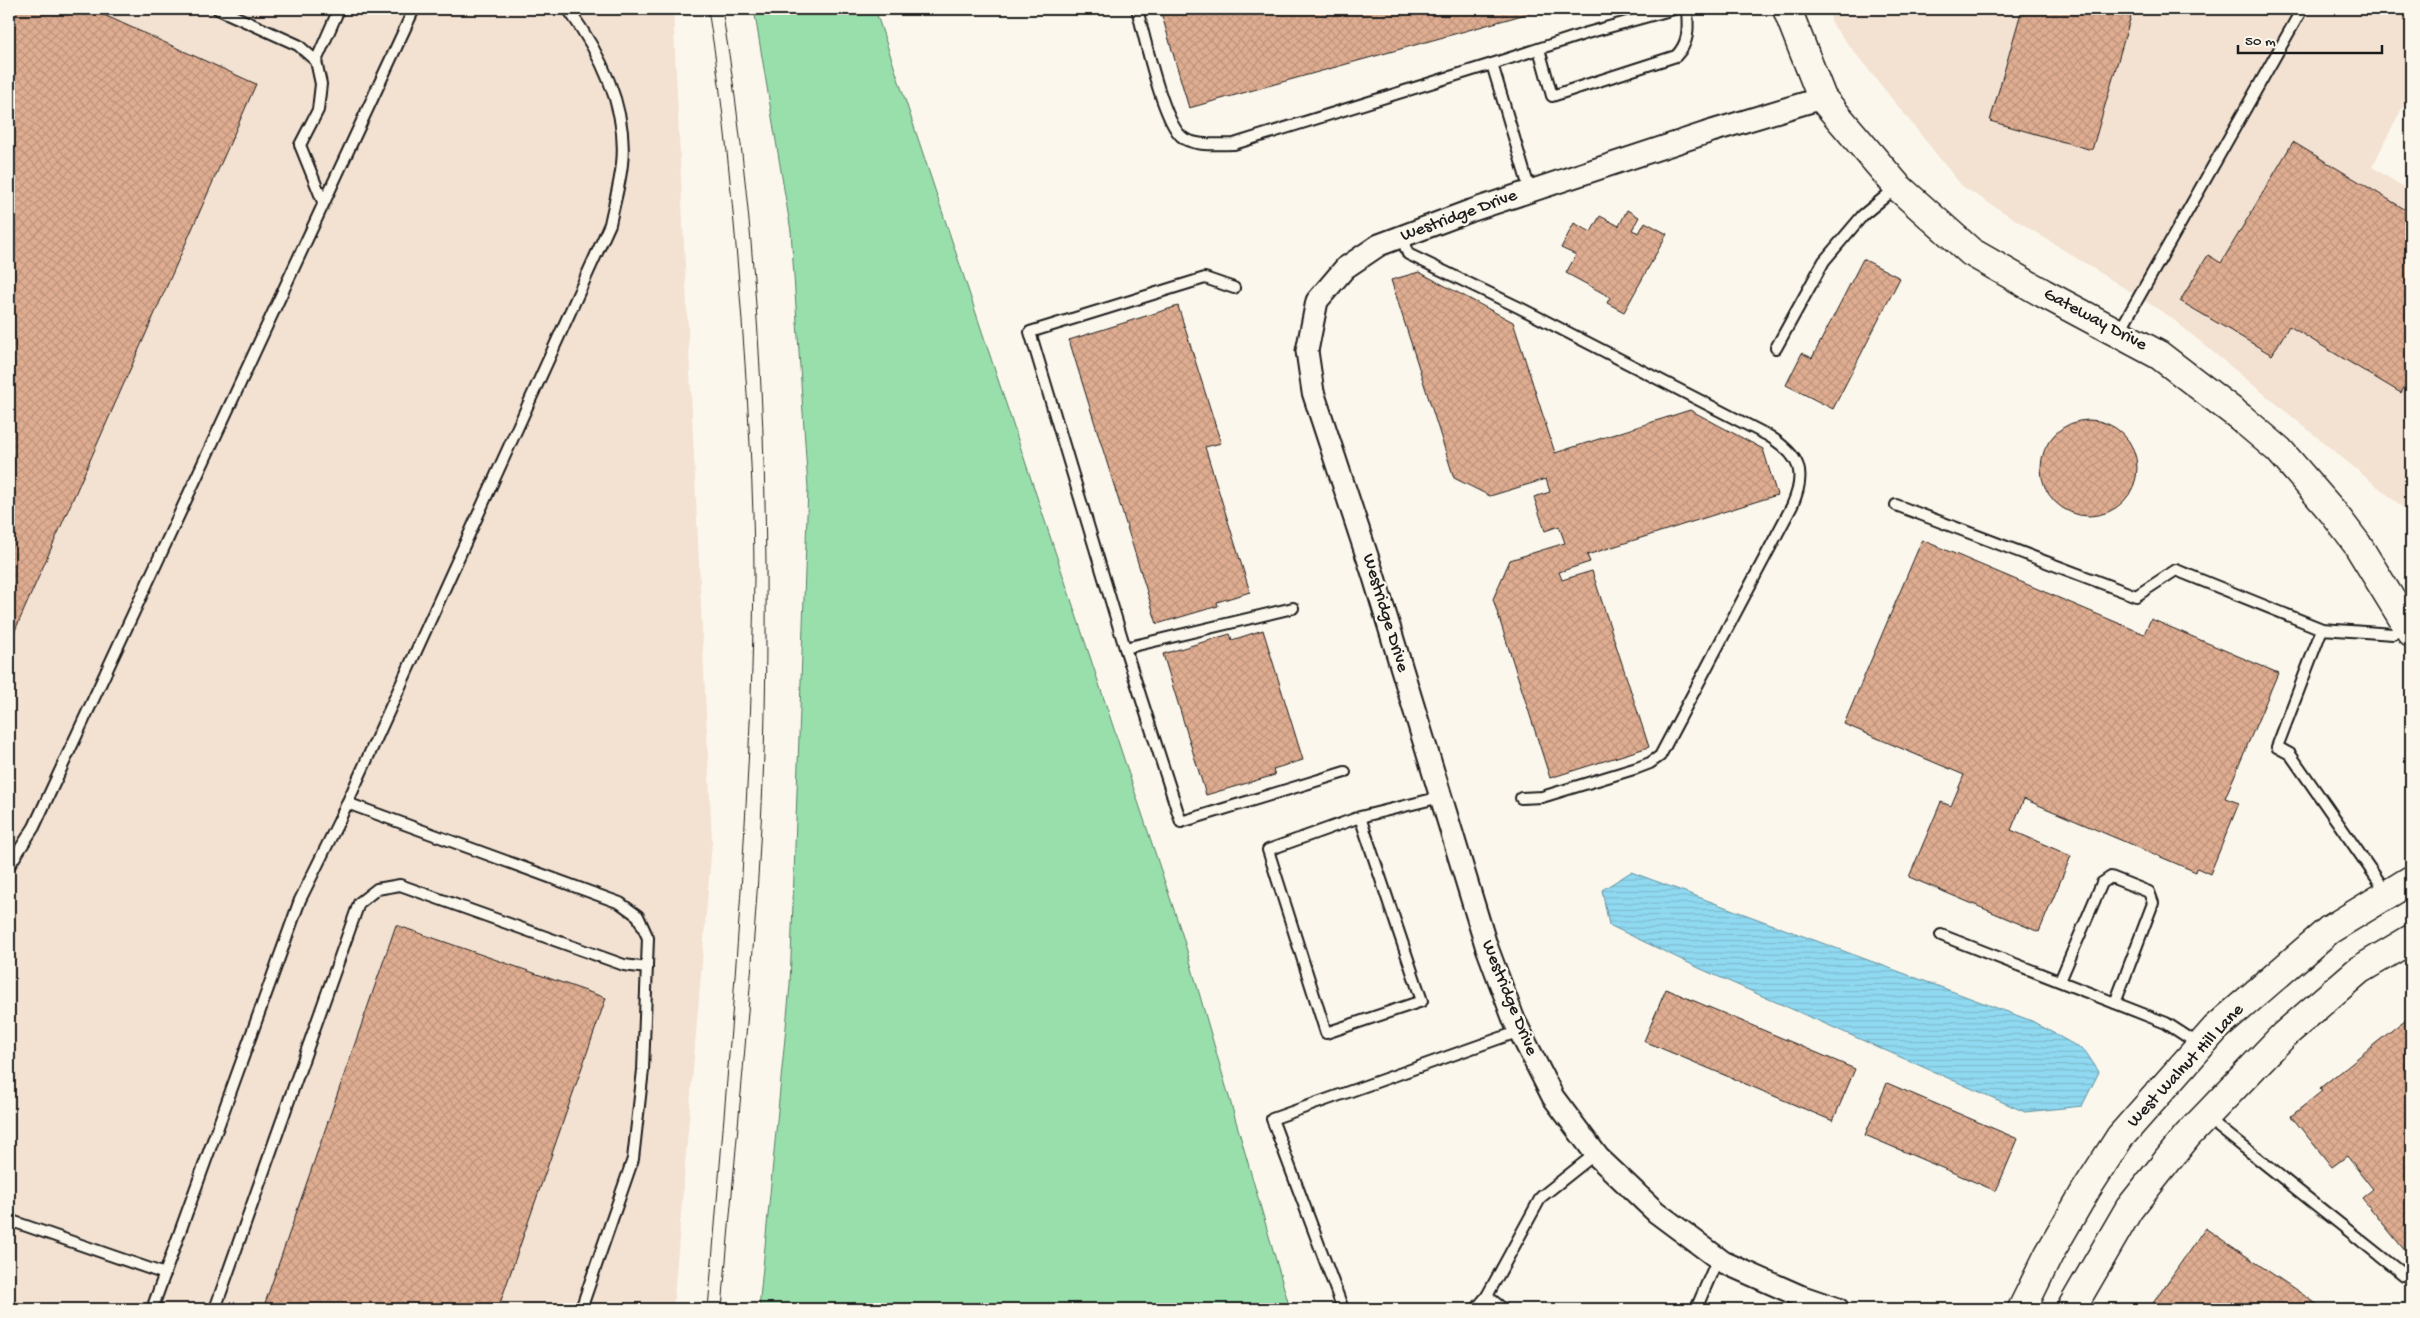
<svg xmlns="http://www.w3.org/2000/svg" width="2420" height="1318" font-family="'Gochi Hand',sans-serif">
<style>
.built{fill:#f3e1d1}
.green{fill:#99dfac;stroke:#5a7e64}
.water{fill:url(#water-rules);stroke:#628e9c}
.building{fill:url(#building-cross-hatch);stroke:#1c1c1c}
.lines{fill:none;stroke-linecap:round;stroke-linejoin:round}
.lane-casing{stroke:#1c1c1c;stroke-width:14}
.street-casing{stroke:#1c1c1c;stroke-width:25}
.secondary-casing{stroke:#1c1c1c;stroke-width:31}
.lane{stroke:#fbf7ec;stroke-width:10}
.street{stroke:#fbf7ec;stroke-width:21}
.secondary{stroke:#fbf7ec;stroke-width:28}
.tram{stroke:#1c1c1c;stroke-width:1}
.labels{text-anchor:middle;dominant-baseline:central;stroke-width:5;stroke-linejoin:round;paint-order:stroke}
.street-label{font-size:18px;fill:#1c1c1c;stroke:#fbf7ec}
</style>
<defs>
<pattern id="water-rules" width="6" height="5" patternUnits="userSpaceOnUse" patternTransform="scale(1.25)"><rect width="6" height="5" fill="#90daf1"/><path d="M0 2.5h6" fill="none" stroke="#7cbace"/></pattern>
<pattern id="building-cross-hatch" width="8" height="8" patternUnits="userSpaceOnUse" patternTransform="scale(1.25)"><rect width="8" height="8" fill="#dfad91"/><path d="M0 0l8 8M0 8l8-8" fill="none" stroke="#bf947c"/></pattern>
</defs>
<rect width="100%" height="100%" fill="#fbf7ec"/>
<filter id="ink" filterUnits="userSpaceOnUse"><feTurbulence type="fractalNoise" baseFrequency=".02" numOctaves="2"/><feDisplacementMap in="SourceGraphic" scale="10" xChannelSelector="R" yChannelSelector="G"/><feConvolveMatrix kernelMatrix="1 2 1 2 8 2 1 2 1" color-interpolation-filters="sRGB"/></filter>
<g filter="url(#ink)">
<g class="built">
<path d="M9,9H673L712,842L673,1309H9Z"/>
<path d="M1829,9H2409L2411,11V90L2372,167L2411,192V514L2169,316L1962,186L1832,24Z"/>
</g>
<path class="green" d="M754,9H875L1183,937L1290,1309H759L790,985L808,488L791,231Z"/>
<path class="water" d="M1631,872L2032,1021L2085,1051L2099,1072L2082,1106L2025,1112L1701,969L1609,925L1602,890Z"/>
<g class="building">
<path d="M9,9H91L256,84L9,644Z"/>
<path d="M1160,9H1544L1189,108Z"/>
<path d="M2022,9H2133L2092,150L1990,121Z"/>
<path d="M2293,142L2411,213V376L2401,393L2289,326L2272,355L2180,301L2208,255L2221,263Z"/>
<path d="M1627,210L1639,217L1632,230L1639,233L1645,222L1667,234L1624,312L1607,303L1610,297L1566,273L1576,255L1561,248L1574,223L1591,232L1600,216L1619,226Z"/>
<path d="M1863,259L1900,278L1833,409L1786,385L1802,353L1812,358Z"/>
<path d="M1419,272L1513,322L1555,453L1690,410L1763,449L1777,495L1587,555L1590,562L1559,572L1562,580L1592,571L1649,747L1550,778L1493,599L1510,560L1565,543L1559,526L1545,531L1534,497L1550,492L1546,479L1490,496L1454,478L1391,280Z"/>
<path d="M1178,306L1221,443L1205,447L1250,592L1217,602L1218,606L1157,624L1069,340Z"/>
<circle cx="2089" cy="468" r="48"/>
<path d="M1922,540L2144,634L2151,619L2278,673L2225,798L2239,803L2210,874L2197,868L2196,872L2024,799L2011,830L2071,856L2039,932L1909,877L1941,802L1951,806L1964,775L1844,724Z"/>
<path d="M1263,630L1303,760L1273,769L1275,775L1206,795L1163,654L1230,634L1232,640Z"/>
<path d="M396,925L606,998L498,1309H263Z"/>
<path d="M1666,989L1855,1069L1833,1121L1644,1041Z"/>
<path d="M2411,1015V1247L2406,1252L2362,1198L2373,1189L2347,1156L2332,1167L2291,1116L2322,1091L2320,1088Z"/>
<path d="M1887,1083L2018,1139L1996,1191L1865,1135Z"/>
<path d="M2205,1228L2324,1309H2149Z"/>
</g>
<g class="lines">
<defs>
<g id="lane">
<path d="M218,9L298,45L316,61L321,84L318,110L300,145L323,202"/>
<path d="M1137,9C1145,38 1162,118 1181,136C1192,147 1220,144 1234,144L1492,64L1530,191"/>
<path d="M1539,49L1552,96L1676,56C1690,42 1688,27 1687,9"/>
<path d="M316,61L339,9"/>
<path d="M1492,64L1587,33L1674,9"/>
<path d="M1401,236L1408,254L1520,308L1769,436C1800,456 1807,472 1792,506L1660,756L1650,763L1637,768L1542,797L1521,798"/>
<path d="M1234,288L1205,278L1030,332L1125,648L1293,608"/>
<path d="M2119,332L2302,9"/>
<path d="M1776,348L1824,261L1863,215L1897,187"/>
<path d="M1896,505L2136,596L2176,570L2322,629"/>
<path d="M1125,648L1181,822L1345,772"/>
<path d="M347,803L620,903L638,916L648,938L643,1070L633,1159L581,1309"/>
<path d="M1360,817L1422,1001L1326,1033L1268,850L1360,817L1441,797"/>
<path d="M9,866L34,827L414,9"/>
<path d="M2387,893L2290,754L2277,747L2322,629L2393,634L2405,625"/>
<path d="M1941,935L2166,1023L2200,1045"/>
<path d="M2060,981L2102,883L2111,877L2149,892L2153,903L2115,1003"/>
<path d="M2206,1117L2404,1275L2411,1269"/>
<path d="M9,1220L165,1274"/>
<path d="M1487,1296L1503,1309"/>
<path d="M152,1309L300,900L339,821L610,224C614,204 620,184 622,164C628,108 600,53 568,9"/>
<path d="M215,1309L359,903L377,889L400,885L624,965L647,968"/>
<path d="M1343,1309L1272,1119L1520,1031"/>
<path d="M1476,1309L1487,1296L1541,1197L1595,1154"/>
<path d="M1696,1309L1718,1258"/>
</g>
<path id="street" d="M1822,98L1712,131L1470,211L1379,245L1345,268L1317,301L1307,351L1313,392L1373,574L1486,945L1514,1020L1553,1097L1598,1157L1656,1212L1723,1262L1800,1296L1838,1309"/>
<g id="secondary">
<path d="M1787,9L1822,98L1898,187L1971,252L2043,293L2159,355L2240,417L2279,450L2332,511L2357,544L2411,632"/>
<path d="M2022,1309L2049,1254L2086,1190L2120,1137L2216,1028L2329,930L2411,880"/>
<path d="M2071,1309L2129,1209L2187,1136L2284,1035L2359,970L2411,939"/>
</g>
</defs>
<use href="#lane" class="lane-casing"/>
<use href="#street" class="street-casing"/>
<use href="#secondary" class="secondary-casing"/>
<use href="#lane" class="lane"/>
<use href="#street" class="street"/>
<use href="#secondary" class="secondary"/>
<g class="tram">
<path d="M708,9C725,113 734,216 742,321C748,406 754,492 754,577C751,821 728,1066 708,1309"/>
<path d="M722,1309C737,1124 758,939 764,754C771,505 762,254 722,9"/>
</g>
</g>
</g>
<g class="labels">
<g class="street-label">
<text transform="translate(1459 216) rotate(-20)">Westridge Drive</text>
<text transform="translate(2095 320) rotate(28)">Gateway Drive</text>
<text transform="translate(1385 613) rotate(73)">Westridge Drive</text>
<text transform="translate(1509 998) rotate(68)">Westridge Drive</text>
<text transform="translate(2186 1066) rotate(-47)">West Walnut Hill Lane</text>
</g>
</g>
<rect width="2420" height="1318" fill="none" stroke="#fbf7ec" stroke-width="30"/>
<rect x="15" y="15" width="2390" height="1288" fill="none" stroke="#1c1c1c" stroke-width="2" filter="url(#ink)"/>
<path d="M2238 45v8h144v-8" fill="none" stroke="#1c1c1c" stroke-width="2.5"/>
<text x="2245" y="45" font-size="15" fill="#1c1c1c" stroke="#fbf7ec" stroke-width="4" paint-order="stroke">50 m</text>
</svg>
